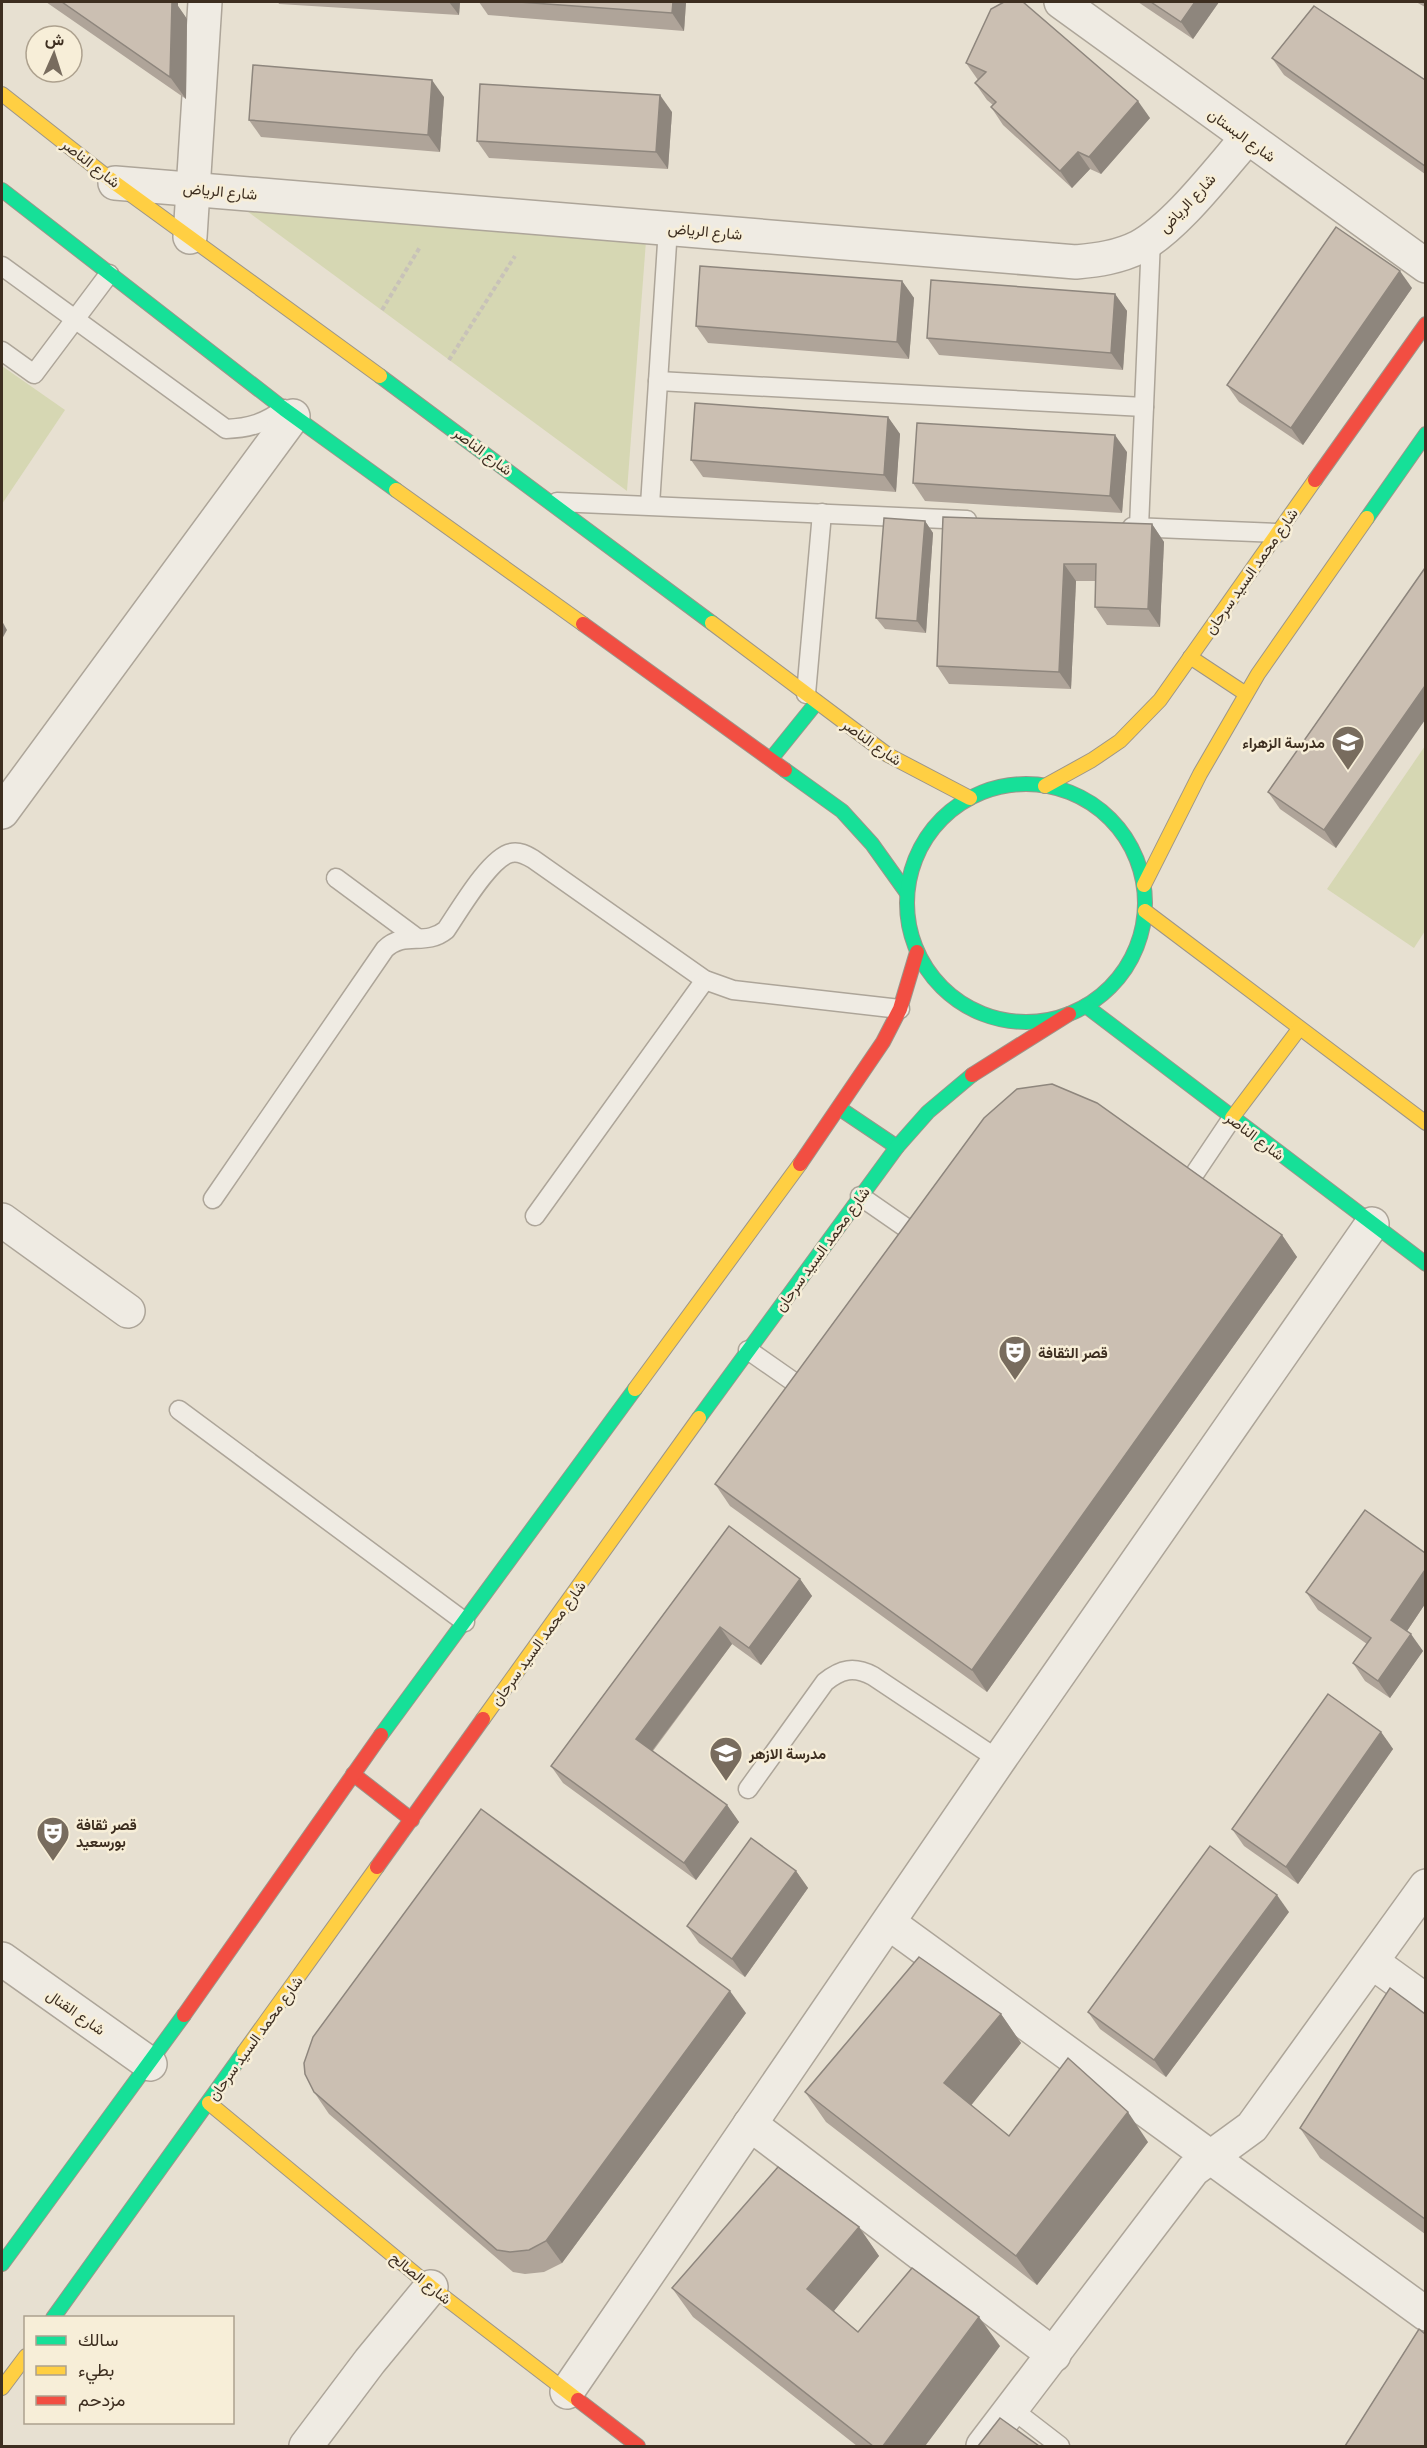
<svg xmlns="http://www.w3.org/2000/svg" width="1427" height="2448" font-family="'Source Serif 4',Vazirmatn,serif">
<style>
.green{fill:#d6d7b3}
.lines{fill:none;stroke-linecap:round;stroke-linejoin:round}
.lane-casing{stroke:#ada599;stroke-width:21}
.street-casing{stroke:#ada599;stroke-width:36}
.fast-casing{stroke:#9c958a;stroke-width:16}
.slow-casing{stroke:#9c958a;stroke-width:16}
.jam-casing{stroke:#9c958a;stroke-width:16}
.path{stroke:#c8c2b9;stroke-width:4;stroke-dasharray:4.5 3;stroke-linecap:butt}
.lane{stroke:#efebe3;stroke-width:18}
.street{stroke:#efebe3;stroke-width:33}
.fast{stroke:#16e098;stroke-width:14}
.slow{stroke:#ffcf43;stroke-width:14}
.jam{stroke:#f24e42;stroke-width:14}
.wall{fill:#afa499}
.shaded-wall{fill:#8e867d}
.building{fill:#cbbfb2;stroke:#8e867d;stroke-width:1.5}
.labels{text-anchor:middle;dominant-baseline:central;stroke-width:5;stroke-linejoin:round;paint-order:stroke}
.street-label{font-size:15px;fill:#3d2e20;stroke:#f7eed8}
.poi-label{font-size:15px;font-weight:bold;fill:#3d2e20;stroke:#f7eed8;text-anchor:start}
</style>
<rect width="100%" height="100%" fill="#e7e0d1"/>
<g class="green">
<path d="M247,211L646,241L627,491Z"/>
<path d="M2,366L65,410L2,504Z"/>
<path d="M1425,746V931L1414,948L1327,889Z"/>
</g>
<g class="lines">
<defs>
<g id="lane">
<path d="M2,266L226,429C250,428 265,423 284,409"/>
<path d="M2,351L34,374L109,274"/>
<path d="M658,381L1144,407"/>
<path d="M557,502L967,520"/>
<path d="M650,505L668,228"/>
<path d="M1132,527L1277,533"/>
<path d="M1139,527L1151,239"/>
<path d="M806,694L822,513"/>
<path d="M336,878L417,938"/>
<path d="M1181,1194L1232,1118"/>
<path d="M860,1196L925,1241"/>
<path d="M213,1199L385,949C405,930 425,947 446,930C459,911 490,857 511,853C519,851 526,855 533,859L705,980L733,990L900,1009"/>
<path d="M535,1216L705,980"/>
<path d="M748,1350L811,1394"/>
<path d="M179,1410L465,1622"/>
<path d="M748,1789L825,1682C841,1669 854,1666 873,1676L999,1760"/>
<path d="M1012,2409L1060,2446"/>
</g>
<g id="street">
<path d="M1061,2L1426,266"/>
<path d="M115,183L1076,262C1098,260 1119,257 1139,247C1176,227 1218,171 1247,138"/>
<path d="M190,237L205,2"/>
<path d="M2,812L293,416"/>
<path d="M2,1220L128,1311"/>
<path d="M889,1923L1426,2314"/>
<path d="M2,1959L150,2064"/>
<path d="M1372,1962L1426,2001"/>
<path d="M750,2124L1054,2355"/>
<path d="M567,2392L999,1760L1372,1224"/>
<path d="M306,2446L370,2361L431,2287"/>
<path d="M983,2446L1193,2170L1252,2127L1426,1886"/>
</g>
<g id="fast">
<path d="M2,190L284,409L396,490"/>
<path d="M380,376L712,623"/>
<path d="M1367,518L1426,434"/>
<path d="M771,759L817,702"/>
<path d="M785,770L842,811L872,844L907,893"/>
<circle cx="1026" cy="903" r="119"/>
<path d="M1086,1006L1426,1264"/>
<path d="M839,1108L897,1147"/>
<path d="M699,1418L897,1147L928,1112L972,1075"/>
<path d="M381,1735L635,1389"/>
<path d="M2,2264L184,2015"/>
<path d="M53,2318L244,2052"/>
</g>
<g id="slow">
<path d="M2,94L115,183L380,376"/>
<path d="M396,490L583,624"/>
<path d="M712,623L888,755L970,798"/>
<path d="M1190,657L1246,694"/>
<path d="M1045,786L1092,760L1120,741L1160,700L1315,480"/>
<path d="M1144,885L1200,774L1258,674L1367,518"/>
<path d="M1145,911L1426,1123"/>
<path d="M1232,1118L1299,1029"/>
<path d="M635,1389L800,1164"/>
<path d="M483,1719L699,1418"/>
<path d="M244,2052L377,1867"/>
<path d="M209,2103L431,2287L578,2400"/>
<path d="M2,2388L26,2356"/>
</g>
<g id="jam">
<path d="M1315,480L1426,324"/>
<path d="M583,624L785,770"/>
<path d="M972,1075L1069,1014"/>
<path d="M800,1164L883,1042L900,1009L917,952"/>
<path d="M353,1774L412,1820"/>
<path d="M377,1867L483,1719"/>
<path d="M184,2015L381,1735"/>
<path d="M578,2400L638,2446"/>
</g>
</defs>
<use href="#lane" class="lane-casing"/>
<use href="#street" class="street-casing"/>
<use href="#fast" class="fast-casing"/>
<use href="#slow" class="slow-casing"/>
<use href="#jam" class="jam-casing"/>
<g class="path">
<path d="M382,310L420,247"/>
<path d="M449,360L515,256"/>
</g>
<use href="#lane" class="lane"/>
<use href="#street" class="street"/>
<use href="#fast" class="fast"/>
<use href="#slow" class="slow"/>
<use href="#jam" class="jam"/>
</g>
<g class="wall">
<path d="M46,2H178V6L187,19L186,99Z"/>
<path d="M278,2H460L459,15L279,4Z"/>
<path d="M479,2H686L684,31L488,15Z"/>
<path d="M1138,2H1219L1193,39Z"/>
<path d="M1416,2H1425V7Z"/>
<path d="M1272,58L1425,80V174L1284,75Z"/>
<path d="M966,63L1150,118L1101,174L1090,169L1072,188L1003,125L991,107L993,105L987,100L975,83L978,80Z"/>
<path d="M444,97L440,152L261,137L249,120Z"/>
<path d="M672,112L668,169L489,158L477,141Z"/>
<path d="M902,281L914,298L909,359L708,343L696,326Z"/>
<path d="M1412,288L1303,445L1239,402L1227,385Z"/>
<path d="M1115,294L1127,311L1123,370L939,355L927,338Z"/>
<path d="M888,417L900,434L896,492L703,477L691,460Z"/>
<path d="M1127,452L1122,513L925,501L913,483Z"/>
<path d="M943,517L1152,524L1164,542L1160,627L1107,625L1095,607L1096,581H1076L1071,689L949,684L937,666Z"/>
<path d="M925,521L933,533L926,633L885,629L876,618Z"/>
<path d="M1425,568L1336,848L1280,809L1268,792Z"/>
<path d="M1282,1235L1297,1257L987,1692L730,1506L715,1484Z"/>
<path d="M729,1526L800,1579L812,1596L761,1665L732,1644L653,1751L727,1805L739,1822L696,1880L563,1783L551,1766Z"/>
<path d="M1306,1592L1425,1604L1407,1631L1423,1651L1390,1698L1365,1681L1353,1663L1367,1644L1318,1610Z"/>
<path d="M1381,1732L1393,1749L1298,1884L1244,1846L1232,1829Z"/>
<path d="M796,1871L808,1888L745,1977L699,1943L687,1926Z"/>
<path d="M1289,1912L1166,2077L1100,2029L1088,2012Z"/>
<path d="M746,2013L562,2263L544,2272L525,2274L513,2272L329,2114L314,2092Z"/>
<path d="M1001,2014L1021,2043L971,2105L1009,2136L1148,2142L1037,2285L826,2122L805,2092Z"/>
<path d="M1425,2014V2234L1320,2158L1300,2128Z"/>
<path d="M859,2227L879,2256L834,2311L858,2332L1000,2346L925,2446H857L693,2317L672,2288Z"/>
</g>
<g class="shaded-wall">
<path d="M172,2H178V6L187,19L186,99L170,77Z"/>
<path d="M449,2H460L459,15Z"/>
<path d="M673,2H686L684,31L672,13Z"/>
<path d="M1195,2H1219L1193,39L1181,22Z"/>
<path d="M432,80L444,97L440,152L428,135Z"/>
<path d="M660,95L672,112L668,169L656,152Z"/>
<path d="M1138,101L1150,118L1101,174L1089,157Z"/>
<path d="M1078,152L1090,169L1072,188L1060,171Z"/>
<path d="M1400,271L1412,288L1303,445L1291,428Z"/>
<path d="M902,281L914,298L909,359L897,342Z"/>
<path d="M1115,294L1127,311L1123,370L1111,353Z"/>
<path d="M888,417L900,434L896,492L884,475Z"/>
<path d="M1115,435L1127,452L1122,513L1110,496Z"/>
<path d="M925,521L933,533L926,633L917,621Z"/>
<path d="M1152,524L1164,542L1160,627L1148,609Z"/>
<path d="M1064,564L1076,581L1071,689L1059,672Z"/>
<path d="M2,621L7,630L2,639Z"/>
<path d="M1425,686V720L1336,848L1324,830Z"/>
<path d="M1282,1235L1297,1257L987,1692L972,1670Z"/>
<path d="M1425,1570V1604L1403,1637L1391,1620Z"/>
<path d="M800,1579L812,1596L761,1665L749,1648Z"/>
<path d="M720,1627L732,1644L648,1756L636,1739Z"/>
<path d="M1411,1634L1423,1651L1390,1698L1378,1681Z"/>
<path d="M1381,1732L1393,1749L1298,1884L1286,1867Z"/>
<path d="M727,1805L739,1822L696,1880L684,1863Z"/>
<path d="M796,1871L808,1888L745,1977L732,1959Z"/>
<path d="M1277,1895L1289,1912L1166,2077L1154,2060Z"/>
<path d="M730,1991L746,2013L562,2263L546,2241Z"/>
<path d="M1001,2014L1021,2043L965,2113L944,2083Z"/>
<path d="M1128,2112L1148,2142L1037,2285L1016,2256Z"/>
<path d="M859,2227L879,2256L828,2318L807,2289Z"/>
<path d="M979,2317L1000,2346L925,2446H883Z"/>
</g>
<g class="building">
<path d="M62,2H172L170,77Z"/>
<path d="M519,2H673L672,13Z"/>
<path d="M1004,2H1023L1138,101L1089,157L1078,152L1060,171L991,107L996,102L975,83L986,72L966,63L991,9Z"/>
<path d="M1151,2H1195L1181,22Z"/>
<path d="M1314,6L1425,80V166L1272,58Z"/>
<path d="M253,65L432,80L428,135L249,120Z"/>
<path d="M480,84L660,95L656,152L477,141Z"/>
<path d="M1336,227L1400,271L1291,428L1227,385Z"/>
<path d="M700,266L902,281L897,342L696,326Z"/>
<path d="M931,280L1115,294L1111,353L927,338Z"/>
<path d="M695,403L888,417L884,475L691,460Z"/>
<path d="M917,423L1115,435L1110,496L913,483Z"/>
<path d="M943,517L1152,524L1148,609L1095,607L1096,564H1064L1059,672L937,666Z"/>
<path d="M884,518L925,521L917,621L876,618Z"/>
<path d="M1425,568V686L1324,830L1268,792Z"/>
<path d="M1052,1084L1097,1103L1282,1235L972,1670L715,1484L984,1118L1017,1089Z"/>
<path d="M1365,1510L1425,1553V1570L1391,1620L1411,1634L1378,1681L1353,1663L1371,1638L1306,1592Z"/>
<path d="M729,1526L800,1579L749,1648L720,1627L636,1739L727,1805L684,1863L551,1766Z"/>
<path d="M1328,1694L1381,1732L1286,1867L1232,1829Z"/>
<path d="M481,1809L730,1991L546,2241L529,2250L510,2252L497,2250L314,2092L305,2074L304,2063L313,2037Z"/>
<path d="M751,1838L796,1871L732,1959L687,1926Z"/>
<path d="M1210,1846L1277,1895L1154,2060L1088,2012Z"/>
<path d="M919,1957L1001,2014L944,2083L1009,2136L1068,2058L1128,2112L1016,2256L805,2092Z"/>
<path d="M1390,1988L1425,2014V2219L1300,2128Z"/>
<path d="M778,2167L859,2227L807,2289L858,2332L912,2268L979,2317L883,2446H873L672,2288Z"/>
<path d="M1419,2329L1425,2334V2446H1345Z"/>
<path d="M1000,2418L1039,2446H978Z"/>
</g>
<defs>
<symbol id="school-pin" viewBox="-11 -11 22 30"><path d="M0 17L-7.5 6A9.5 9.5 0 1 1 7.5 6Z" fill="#786c5e" stroke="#f7eed8"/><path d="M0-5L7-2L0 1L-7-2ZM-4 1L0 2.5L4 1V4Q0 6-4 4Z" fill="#fff"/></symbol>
<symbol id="theatre-pin" viewBox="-11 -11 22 30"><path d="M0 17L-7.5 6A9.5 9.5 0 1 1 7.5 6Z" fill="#786c5e" stroke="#f7eed8"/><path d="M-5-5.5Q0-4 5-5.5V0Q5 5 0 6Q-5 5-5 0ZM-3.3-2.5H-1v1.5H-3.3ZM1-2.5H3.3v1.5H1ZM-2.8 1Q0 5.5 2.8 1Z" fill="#fff"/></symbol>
</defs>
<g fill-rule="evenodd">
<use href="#school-pin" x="1329" y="723" width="38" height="52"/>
<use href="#theatre-pin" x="996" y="1333" width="38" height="52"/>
<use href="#school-pin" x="707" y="1734" width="38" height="52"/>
<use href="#theatre-pin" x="34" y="1814" width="38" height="52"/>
</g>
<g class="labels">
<g class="street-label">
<text transform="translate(1242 135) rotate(36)">شارع البستان</text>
<text transform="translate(91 163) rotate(38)">شارع الناصر</text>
<text transform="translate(220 191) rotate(5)">شارع الرياض</text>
<text transform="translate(1187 203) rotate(-47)">شارع الرياض</text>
<text transform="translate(705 231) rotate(5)">شارع الرياض</text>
<text transform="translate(483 451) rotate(37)">شارع الناصر</text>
<text transform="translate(1251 571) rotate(-55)">شارع محمد السيد سرحان</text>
<text transform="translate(872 742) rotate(35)">شارع الناصر</text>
<text transform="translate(1255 1136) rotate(37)">شارع الناصر</text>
<text transform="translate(822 1249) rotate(-54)">شارع محمد السيد سرحان</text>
<text transform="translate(538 1643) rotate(-54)">شارع محمد السيد سرحان</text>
<text transform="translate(76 2012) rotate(35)">شارع القنال</text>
<text transform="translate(255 2038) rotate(-54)">شارع محمد السيد سرحان</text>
<text transform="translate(421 2278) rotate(39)">شارع الصالح</text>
</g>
<g class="poi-label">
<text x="1325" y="742" text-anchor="end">مدرسة الزهراء</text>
<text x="1038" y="1352">قصر الثقافة</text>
<text x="749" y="1753">مدرسة الازهر</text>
<text x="76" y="1824">قصر ثقافة<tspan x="76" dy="17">بورسعيد</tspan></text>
</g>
</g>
<rect width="1427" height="2448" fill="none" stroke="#3d2e20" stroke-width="6"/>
<rect x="24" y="2316" width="210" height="108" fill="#f7eed8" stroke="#ada18e" stroke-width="1.5"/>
<rect x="36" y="2336" width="30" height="9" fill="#16e098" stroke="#ada18e" stroke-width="1.5"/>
<text x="78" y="2346" font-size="18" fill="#3d2e20">سالك</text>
<rect x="36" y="2366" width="30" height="9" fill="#ffcf43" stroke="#ada18e" stroke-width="1.5"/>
<text x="78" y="2376" font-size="18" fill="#3d2e20">بطيء</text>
<rect x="36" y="2396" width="30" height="9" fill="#f24e42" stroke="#ada18e" stroke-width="1.5"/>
<text x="78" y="2406" font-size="18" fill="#3d2e20">مزدحم</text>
<g transform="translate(54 54) rotate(3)"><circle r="28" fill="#f7eed8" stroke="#ada18e" stroke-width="1.5"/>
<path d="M0-4.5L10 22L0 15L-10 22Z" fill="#786c5e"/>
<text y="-9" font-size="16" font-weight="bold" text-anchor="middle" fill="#3d2e20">ش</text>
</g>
</svg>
